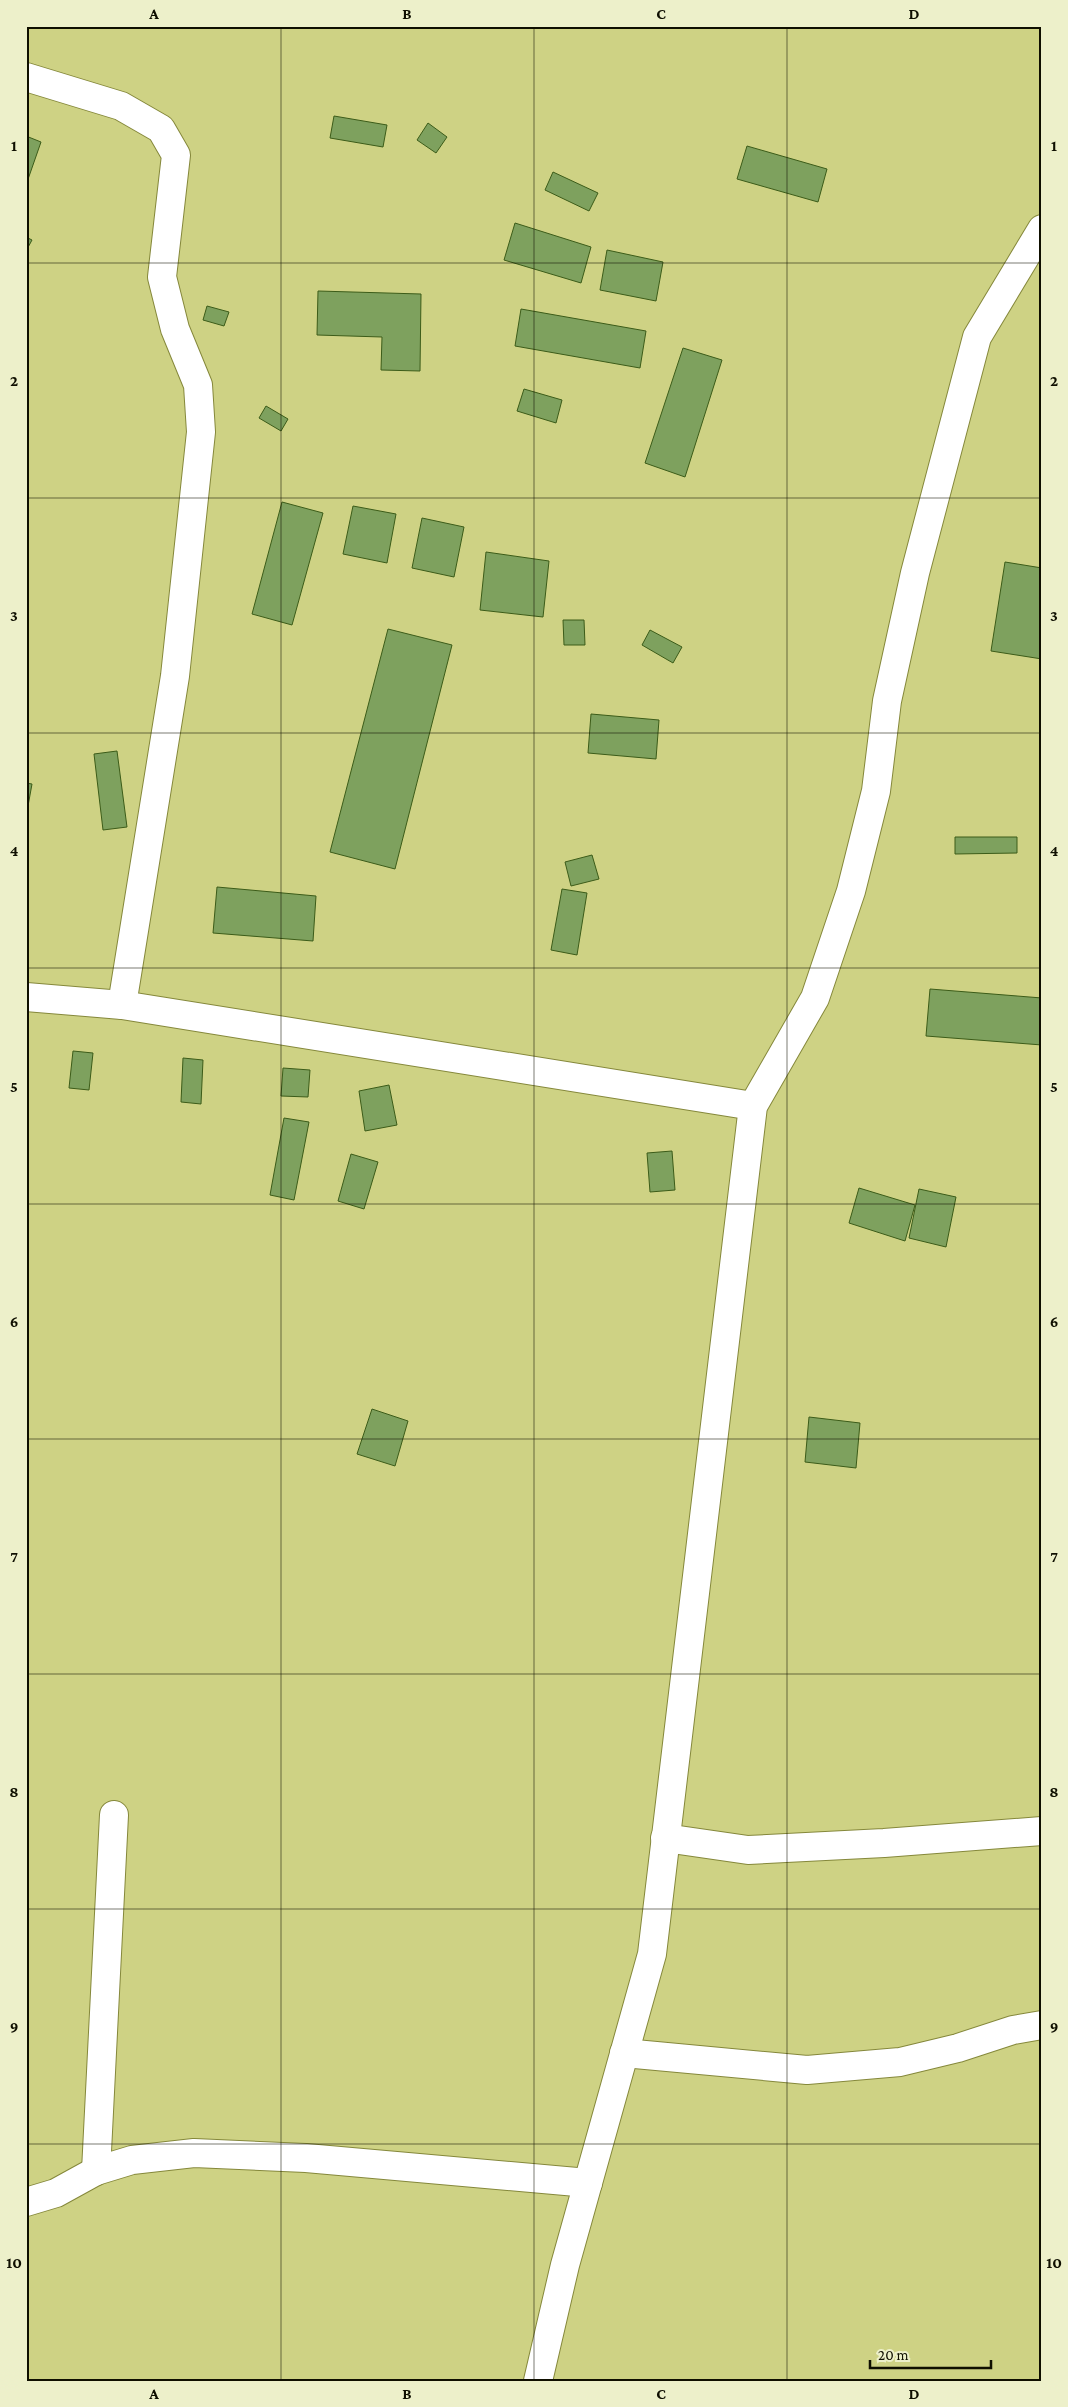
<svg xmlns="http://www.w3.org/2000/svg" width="1068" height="2407" font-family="'Crimson Pro',serif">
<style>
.building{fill:#7ea15e;stroke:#3c5c19}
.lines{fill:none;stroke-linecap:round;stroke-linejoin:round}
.minor-casing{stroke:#85883b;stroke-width:30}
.minor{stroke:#fff;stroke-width:28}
.grid{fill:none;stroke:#0f0f00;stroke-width:1;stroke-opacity:0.55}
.neatline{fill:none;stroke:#0f0f00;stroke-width:2}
.grid-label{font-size:16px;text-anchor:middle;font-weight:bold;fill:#0f0f00}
</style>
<rect width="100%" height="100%" fill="#ced284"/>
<g class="building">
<path d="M334,116L387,125L383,147L330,138Z"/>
<path d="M428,123L447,137L436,153L417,140Z"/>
<path d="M26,136L41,142L26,185Z"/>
<path d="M747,146L827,169L818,202L737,179Z"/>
<path d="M553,172L598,193L589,211L545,190Z"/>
<path d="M515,223L591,247L581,283L504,260Z"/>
<path d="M26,237L32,240L26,251Z"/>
<path d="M607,250L663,262L656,301L600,290Z"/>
<path d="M318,291L421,294L420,371L381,370L382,337L317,335Z"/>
<path d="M207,306L229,312L224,326L203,320Z"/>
<path d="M521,309L646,331L640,368L515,346Z"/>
<path d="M683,348L722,360L685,477L645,463Z"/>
<path d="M524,389L562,400L556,423L517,411Z"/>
<path d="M266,406L288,419L281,431L259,418Z"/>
<path d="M282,502L323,513L292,625L252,614Z"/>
<path d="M353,506L396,514L387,563L343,554Z"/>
<path d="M422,518L464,527L454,577L412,568Z"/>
<path d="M486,552L549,561L543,617L480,610Z"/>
<path d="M1005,562L1042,568V659L991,651Z"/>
<path d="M563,620H584L585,645H564Z"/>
<path d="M388,629L452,645L395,869L330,852Z"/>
<path d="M650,630L682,647L673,663L642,645Z"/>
<path d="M591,714L659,720L656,759L588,753Z"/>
<path d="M117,751L127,827L103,830L94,754Z"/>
<path d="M26,783L32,784L26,817Z"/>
<path d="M955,837H1017V853L955,854Z"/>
<path d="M592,855L599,879L571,886L565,862Z"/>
<path d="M217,887L316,896L313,941L213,933Z"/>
<path d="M562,889L587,893L577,955L551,950Z"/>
<path d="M930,989L1042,998V1045L926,1036Z"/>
<path d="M73,1051L93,1053L89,1090L69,1088Z"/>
<path d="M183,1058L203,1060L201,1104L181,1102Z"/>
<path d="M283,1068L310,1070L308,1097L281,1096Z"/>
<path d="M389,1085L397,1125L365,1131L359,1091Z"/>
<path d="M284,1118L309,1122L294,1200L270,1195Z"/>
<path d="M672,1151L675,1190L650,1192L647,1153Z"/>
<path d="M351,1154L378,1162L364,1209L338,1201Z"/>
<path d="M859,1188L915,1205L905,1241L849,1223Z"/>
<path d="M919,1189L956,1197L946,1247L909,1238Z"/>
<path d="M372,1409L408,1421L395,1466L357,1454Z"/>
<path d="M809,1417L860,1423L856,1468L805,1462Z"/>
</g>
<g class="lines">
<defs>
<g id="minor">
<path d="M26,77L121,106L161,129L176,155L162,277L175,329L198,385L201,432L175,676L122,1005"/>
<path d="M26,997L122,1005L753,1106"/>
<path d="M665,1838L748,1850L884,1843L1042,1831"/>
<path d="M624,2053L807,2070L900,2062L958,2048L1013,2030L1042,2025"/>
<path d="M96,2171L114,1815"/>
<path d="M26,2202L56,2193L96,2171L132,2160L194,2153L306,2158L588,2183"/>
<path d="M538,2381L565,2265L652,1954L753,1106L815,998L851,891L876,791L887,701L915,573L977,337L1042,229"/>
</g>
</defs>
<use href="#minor" class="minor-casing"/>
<use href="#minor" class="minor"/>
</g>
<path class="grid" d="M281,26V2381M534,26V2381M787,26V2381M26,263H1042M26,498H1042M26,733H1042M26,968H1042M26,1204H1042M26,1439H1042M26,1674H1042M26,1909H1042M26,2144H1042"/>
<rect width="1068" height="2407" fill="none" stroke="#edf0ca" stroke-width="55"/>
<path d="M870 2360v8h121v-8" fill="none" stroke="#0f0f00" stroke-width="2.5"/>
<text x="878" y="2360" font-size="15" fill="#0f0f00" stroke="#edf0ca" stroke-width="4" paint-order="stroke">20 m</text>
<rect x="28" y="28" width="1012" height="2352" class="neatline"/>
<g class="grid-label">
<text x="154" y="19">A</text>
<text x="407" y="19">B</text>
<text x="661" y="19">C</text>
<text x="914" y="19">D</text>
<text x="14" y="151">1</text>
<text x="1054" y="151">1</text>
<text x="14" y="386">2</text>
<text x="1054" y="386">2</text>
<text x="14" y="621">3</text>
<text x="1054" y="621">3</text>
<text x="14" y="856">4</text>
<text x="1054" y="856">4</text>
<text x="14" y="1092">5</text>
<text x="1054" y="1092">5</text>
<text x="14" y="1327">6</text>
<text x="1054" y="1327">6</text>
<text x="14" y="1562">7</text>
<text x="1054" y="1562">7</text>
<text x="14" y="1797">8</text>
<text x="1054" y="1797">8</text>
<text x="14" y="2032">9</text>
<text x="1054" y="2032">9</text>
<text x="14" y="2268">10</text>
<text x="1054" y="2268">10</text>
<text x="154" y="2399">A</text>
<text x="407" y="2399">B</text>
<text x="661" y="2399">C</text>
<text x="914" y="2399">D</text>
</g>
</svg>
